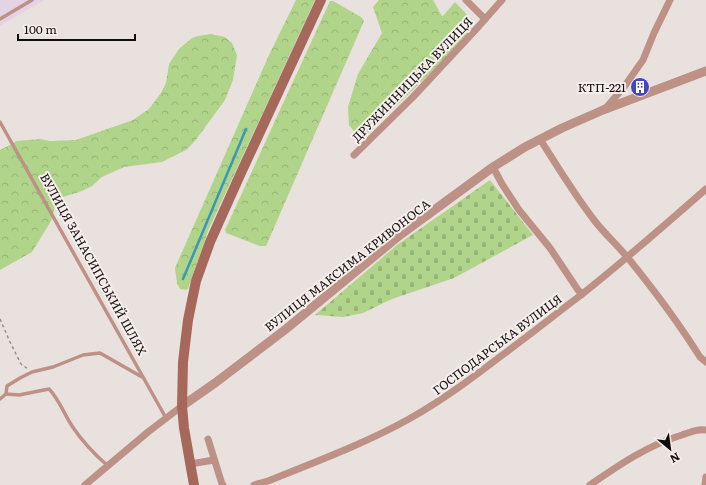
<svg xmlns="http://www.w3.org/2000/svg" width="706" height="485" font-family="Literata,serif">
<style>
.industrial{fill:#e3d3e5}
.forest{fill:url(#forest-crowns)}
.cemetery{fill:url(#cemetery-stones)}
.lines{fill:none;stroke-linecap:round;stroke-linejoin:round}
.stream{stroke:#3997b8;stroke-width:2.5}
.path{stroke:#938d8b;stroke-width:1.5;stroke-dasharray:3 3;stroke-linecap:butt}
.service{stroke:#bd9186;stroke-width:3.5}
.minor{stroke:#bd9186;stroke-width:7}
.tertiary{stroke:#bd9186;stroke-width:9}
.secondary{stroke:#a6685a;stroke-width:10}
.labels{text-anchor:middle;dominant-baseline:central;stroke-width:4;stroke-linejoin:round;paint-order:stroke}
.street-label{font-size:12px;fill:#0f0d0c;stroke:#f6eeeb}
.poi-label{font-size:12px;fill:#0f0d0c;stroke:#f6eeeb;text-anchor:end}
</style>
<defs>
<pattern id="forest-crowns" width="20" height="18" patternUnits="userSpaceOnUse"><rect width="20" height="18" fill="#b0d48a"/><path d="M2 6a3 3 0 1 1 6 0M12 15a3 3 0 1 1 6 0" fill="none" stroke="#96b576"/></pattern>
<pattern id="cemetery-stones" width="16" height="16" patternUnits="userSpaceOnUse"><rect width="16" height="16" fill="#b0d48a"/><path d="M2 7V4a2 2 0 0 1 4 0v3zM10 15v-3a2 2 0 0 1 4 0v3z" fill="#96b576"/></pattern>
</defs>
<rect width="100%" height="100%" fill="#e9e1de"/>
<path class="industrial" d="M0,0H44L0,26Z"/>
<g class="forest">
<path d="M296,0H315L208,231L188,289L186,290L180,289L177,283L175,268L269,55Z"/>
<path d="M379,0H433L442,16H443L455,2L475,23L452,52L361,140L349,125L348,107L358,74L382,33L373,7Z"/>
<path d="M330,1H333L361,17L364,21L266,246H260L226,233L225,230Z"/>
<path d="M211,34L225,37L232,43L237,55L233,80L225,100L195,141L186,150L162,162L124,167L102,177L92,186L82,191L57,199L51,221L32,252L0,270V150L17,141L40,139L50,141L76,140L133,120L149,109L161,93L166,83L169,64L179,49L192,38L198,36Z"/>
</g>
<path class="cemetery" d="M490,180L533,235L454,278L392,299L363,313L343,317L315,315L397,245Z"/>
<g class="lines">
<path class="stream" d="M183,279L246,129"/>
<path class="path" d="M0,319L10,342L21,364L28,369"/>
<g class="service">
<path d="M0,19L32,0"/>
<path d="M0,122L166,418"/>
<path d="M6,394L19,395L49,389C59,399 64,414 72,426C82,441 94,454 108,466"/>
<path d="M0,399L6,394L7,386L20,378L32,372L53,367L83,355L100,353L142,377"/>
</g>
<g class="minor">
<path d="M466,0L485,19"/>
<path d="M605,109L624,87L643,60L654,33L670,0"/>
<path d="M540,139C557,166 574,194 594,220C604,233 617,245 628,258C654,290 678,322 700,357L706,362"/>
<path d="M354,155L413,97L479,26L502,0"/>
<path d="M493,167L502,184L519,210L550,248L578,290L582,294"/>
<path d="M208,439L222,484L223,485"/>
<path d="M190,464L214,460"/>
<path d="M85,485L148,432L182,406"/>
<path d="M254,485L268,481C315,462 364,444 409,419C449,397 485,368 521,341C541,326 561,310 581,295C624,261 665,225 706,189"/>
<path d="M590,485C619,465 648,445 682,435C690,432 697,429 706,430"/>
<path d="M705,485L706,477"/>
</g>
<path class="tertiary" d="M182,406L215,383L286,329L400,235L493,167L525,147L562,128L603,110L706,71"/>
<path class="secondary" d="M194,485L184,428L182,406L183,362L188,320L196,281L210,242L240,175L321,0"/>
</g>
<defs>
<symbol id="building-disc" viewBox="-11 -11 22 22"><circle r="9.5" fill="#4247bc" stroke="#f6eeeb"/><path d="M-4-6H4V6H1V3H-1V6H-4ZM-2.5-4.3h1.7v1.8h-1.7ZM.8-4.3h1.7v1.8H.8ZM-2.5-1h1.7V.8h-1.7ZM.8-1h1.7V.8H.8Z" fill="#fff"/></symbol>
</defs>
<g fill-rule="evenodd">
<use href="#building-disc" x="629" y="76" width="22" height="22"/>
</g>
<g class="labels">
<g class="street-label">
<text transform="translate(412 79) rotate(-46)">ДРУЖИННИЦЬКА ВУЛИЦЯ</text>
<text transform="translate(94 264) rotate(61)">ВУЛИЦЯ ЗАНАСИПСЬКИЙ ШЛЯХ</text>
<text transform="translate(347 265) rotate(-38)">ВУЛИЦЯ МАКСИМА КРИВОНОСА</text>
<text transform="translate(497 344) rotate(-37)">ГОСПОДАРСЬКА ВУЛИЦЯ</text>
</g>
<g class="poi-label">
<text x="626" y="87">КТП-221</text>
</g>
</g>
<g transform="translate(670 449) rotate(151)" stroke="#f6eeeb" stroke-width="3" paint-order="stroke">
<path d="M0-3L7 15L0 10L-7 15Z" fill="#0f0d0c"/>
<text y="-6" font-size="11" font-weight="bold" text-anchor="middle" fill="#0f0d0c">N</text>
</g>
<path d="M18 34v6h117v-6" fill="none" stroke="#0f0d0c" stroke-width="2"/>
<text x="24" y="34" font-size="12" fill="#0f0d0c" stroke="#f6eeeb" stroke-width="3" paint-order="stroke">100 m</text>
</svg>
